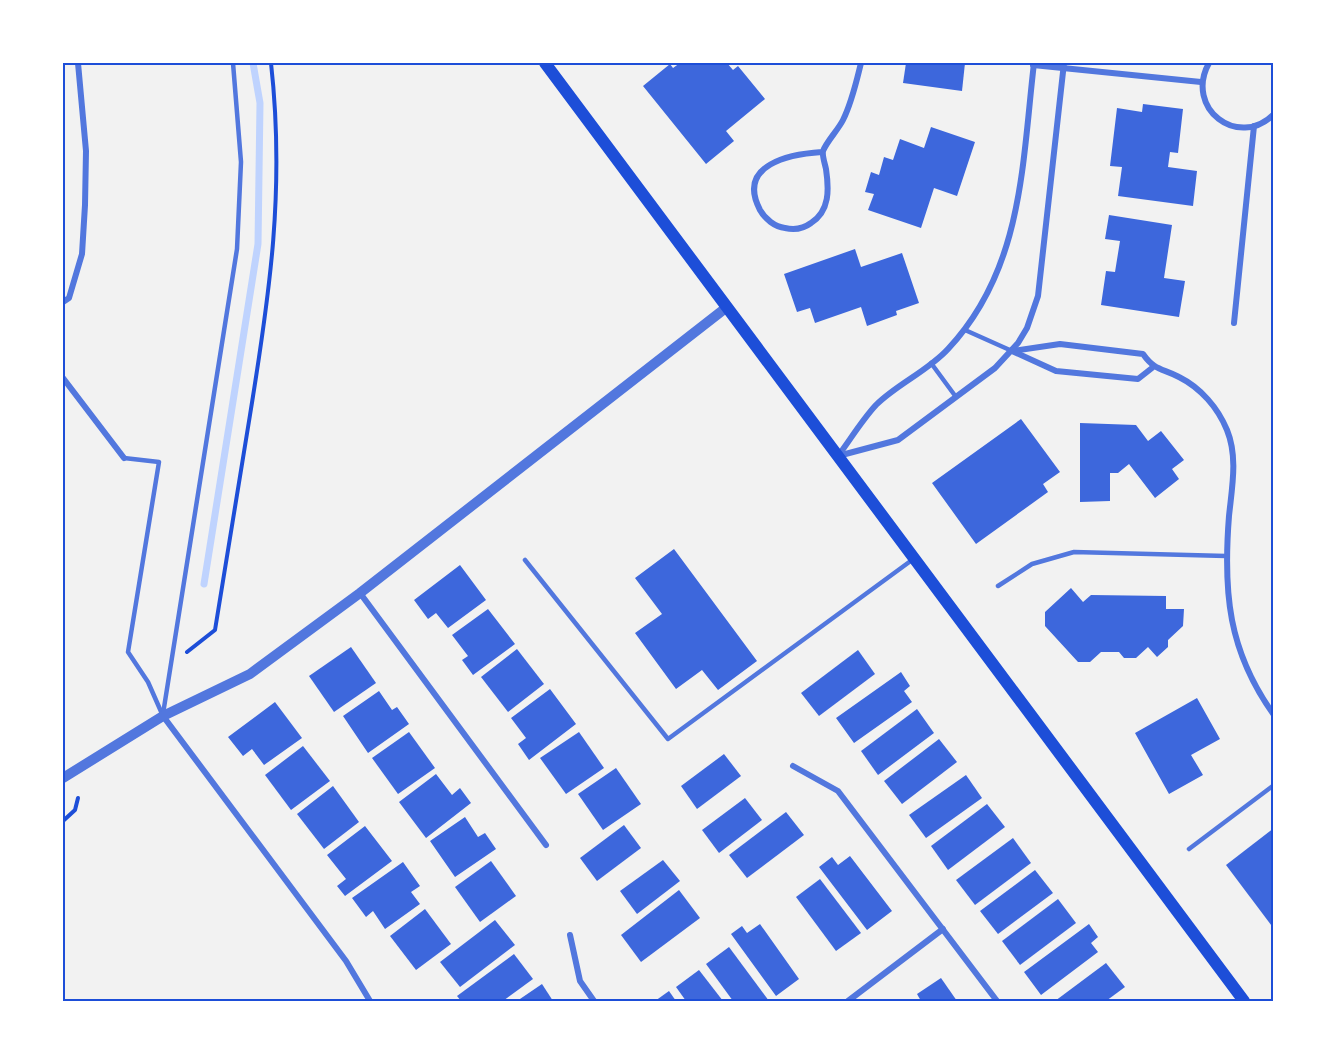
<svg xmlns="http://www.w3.org/2000/svg" width="1337" height="1064" font-family="'PT Sans',sans-serif">
<style>
.lines{fill:none;stroke-linecap:round;stroke-linejoin:round}
.stream{stroke:#bfd3fe;stroke-width:7}
.building{fill:#3d67dc}
.path{stroke:#1d4ed8;stroke-width:4}
.service{stroke:#5277de;stroke-width:4.5}
.minor{stroke:#5277de;stroke-width:6}
.tertiary{stroke:#5277de;stroke-width:10}
.secondary{stroke:#1d4ed8;stroke-width:12}
.neatline{fill:none;stroke:#1d4ed8;stroke-width:2}
</style>
<rect width="100%" height="100%" fill="#f2f2f2"/>
<g class="lines">
<path class="stream" d="M204,584L258,244L260,103L253,63"/>
</g>
<g class="building">
<path d="M680,63H727L733,70L738,66L765,99L726,131L734,141L706,164L643,86L670,64L673,68Z"/>
<path d="M906,63H965L962,91L903,83Z"/>
<path d="M1143,104L1183,109L1178,153L1170,152L1168,167L1197,171L1193,206L1118,196L1122,167L1110,166L1117,108L1142,112Z"/>
<path d="M931,127L975,142L957,196L934,188L921,228L868,210L874,194L865,192L871,172L879,175L884,157L893,160L900,139L924,148Z"/>
<path d="M1109,215L1172,225L1164,278L1185,281L1179,317L1101,305L1106,271L1115,272L1120,241L1105,239Z"/>
<path d="M855,249L861,267L902,253L919,303L896,311L897,315L867,326L861,307L815,323L810,308L797,312L784,274Z"/>
<path d="M1021,419L1060,472L1043,484L1048,492L976,544L932,483Z"/>
<path d="M1080,423L1136,425L1148,441L1161,431L1184,460L1172,469L1179,479L1155,498L1129,464L1118,473H1110V501L1080,502Z"/>
<path d="M674,549L757,661L718,690L702,670L676,689L635,633L662,614L635,578Z"/>
<path d="M460,565L486,600L448,628L436,613L428,619L414,600Z"/>
<path d="M1071,588L1083,602L1091,595L1166,596V609H1184L1183,626L1168,640V647L1157,657L1148,647L1136,658H1124L1119,652H1101L1090,662H1078L1045,626V612Z"/>
<path d="M488,609L515,644L473,675L462,660L468,656L452,635Z"/>
<path d="M351,647L376,683L334,712L309,676Z"/>
<path d="M517,649L544,684L508,712L481,677Z"/>
<path d="M858,650L875,674L819,716L801,693Z"/>
<path d="M901,672L910,686L904,691L912,702L854,743L836,718Z"/>
<path d="M550,689L576,724L529,760L518,744L526,738L511,718Z"/>
<path d="M379,691L392,710L397,707L409,724L368,753L343,716Z"/>
<path d="M1197,698L1220,739L1191,755L1203,775L1169,794L1135,733Z"/>
<path d="M275,702L302,738L264,765L252,749L243,756L228,737Z"/>
<path d="M917,709L934,733L878,775L861,751Z"/>
<path d="M409,732L435,768L398,794L372,758Z"/>
<path d="M579,732L604,768L566,794L540,758Z"/>
<path d="M939,739L957,762L902,804L884,781Z"/>
<path d="M303,746L330,781L291,810L265,775Z"/>
<path d="M724,754L741,776L697,809L681,786Z"/>
<path d="M616,768L641,804L603,830L578,794Z"/>
<path d="M436,774L452,795L460,788L471,803L426,838L399,802Z"/>
<path d="M966,775L982,798L926,838L909,815Z"/>
<path d="M333,786L359,822L324,849L297,814Z"/>
<path d="M745,798L762,820L719,853L702,830Z"/>
<path d="M987,804L1005,827L948,870L931,846Z"/>
<path d="M786,812L804,835L747,878L729,855Z"/>
<path d="M465,817L478,837L485,833L496,849L455,877L430,841Z"/>
<path d="M624,825L641,848L597,881L580,858Z"/>
<path d="M365,826L392,861L345,896L337,886L346,879L327,855Z"/>
<path d="M1274,828V929L1226,865Z"/>
<path d="M1013,838L1031,863L975,905L956,880Z"/>
<path d="M850,856L892,911L867,930L819,867L832,857L838,865Z"/>
<path d="M663,860L680,881L637,914L620,891Z"/>
<path d="M491,861L516,896L480,922L455,887Z"/>
<path d="M403,862L420,886L411,892L420,904L385,929L373,911L366,917L352,898Z"/>
<path d="M1035,870L1053,893L998,934L980,911Z"/>
<path d="M820,879L861,933L836,951L796,897Z"/>
<path d="M679,890L700,918L641,962L621,935Z"/>
<path d="M1058,899L1076,923L1020,965L1002,941Z"/>
<path d="M425,909L451,944L416,970L390,936Z"/>
<path d="M495,920L515,945L460,987L440,962Z"/>
<path d="M760,924L799,979L776,996L731,934L742,926L747,933Z"/>
<path d="M1089,924L1098,937L1091,943L1098,952L1041,995L1024,972Z"/>
<path d="M729,947L769,1001H733L706,964Z"/>
<path d="M514,954L533,979L503,1001H461L457,996Z"/>
<path d="M1106,963L1125,987L1106,1001H1055Z"/>
<path d="M699,970L723,1001H686L676,987Z"/>
<path d="M941,978L957,1001H921L917,994Z"/>
<path d="M542,984L553,1001H517Z"/>
<path d="M669,991L676,1001H655Z"/>
</g>
<g class="lines">
<g class="path">
<path d="M187,652L215,630C227,558 238,487 250,415C270,292 285,188 271,63"/>
<path d="M63,821L75,810L78,798"/>
</g>
<g class="service">
<path d="M965,330L1012,351"/>
<path d="M931,363L956,397"/>
<path d="M124,458L159,462L128,652L148,682L163,716"/>
<path d="M525,560L668,739L912,560"/>
<path d="M998,586L1032,564L1074,552L1226,556"/>
<path d="M163,714L237,249L241,162L233,63"/>
<path d="M1189,849L1274,785"/>
</g>
<g class="minor">
<path d="M1209,63C1184,108 1238,150 1274,114"/>
<path d="M1033,65L1201,82"/>
<path d="M822,152C791,154 736,164 760,210C765,219 775,227 785,228C794,230 803,229 811,223C830,211 829,189 826,169C825,164 822,156 823,151C827,141 838,130 843,120C852,102 856,83 861,63"/>
<path d="M63,302L69,298L82,254L85,205L86,151L78,63"/>
<path d="M1234,323L1254,126"/>
<path d="M1012,351L1060,344L1143,354C1155,371 1162,368 1179,377C1201,388 1218,408 1227,430C1238,457 1232,487 1229,516C1223,592 1228,651 1274,715"/>
<path d="M1012,351L1056,371L1138,379L1152,368"/>
<path d="M63,378L124,458"/>
<path d="M838,456L898,440L995,368L1018,343L1027,328L1038,296L1064,63"/>
<path d="M838,456C850,440 862,420 876,405C897,384 928,371 948,349C1023,269 1022,165 1034,63"/>
<path d="M360,593L546,845"/>
<path d="M163,716L346,961L370,1001"/>
<path d="M793,766L838,791L997,1001"/>
<path d="M570,935L580,981L594,1001"/>
<path d="M848,1001L943,929"/>
</g>
<path class="tertiary" d="M63,778L163,716L250,674L360,593L727,307"/>
<path class="secondary" d="M545,63L1244,1001"/>
</g>
<rect width="1337" height="1064" fill="none" stroke="#ffffff" stroke-width="129"/>
<rect x="64" y="64" width="1208" height="936" class="neatline"/>
</svg>
